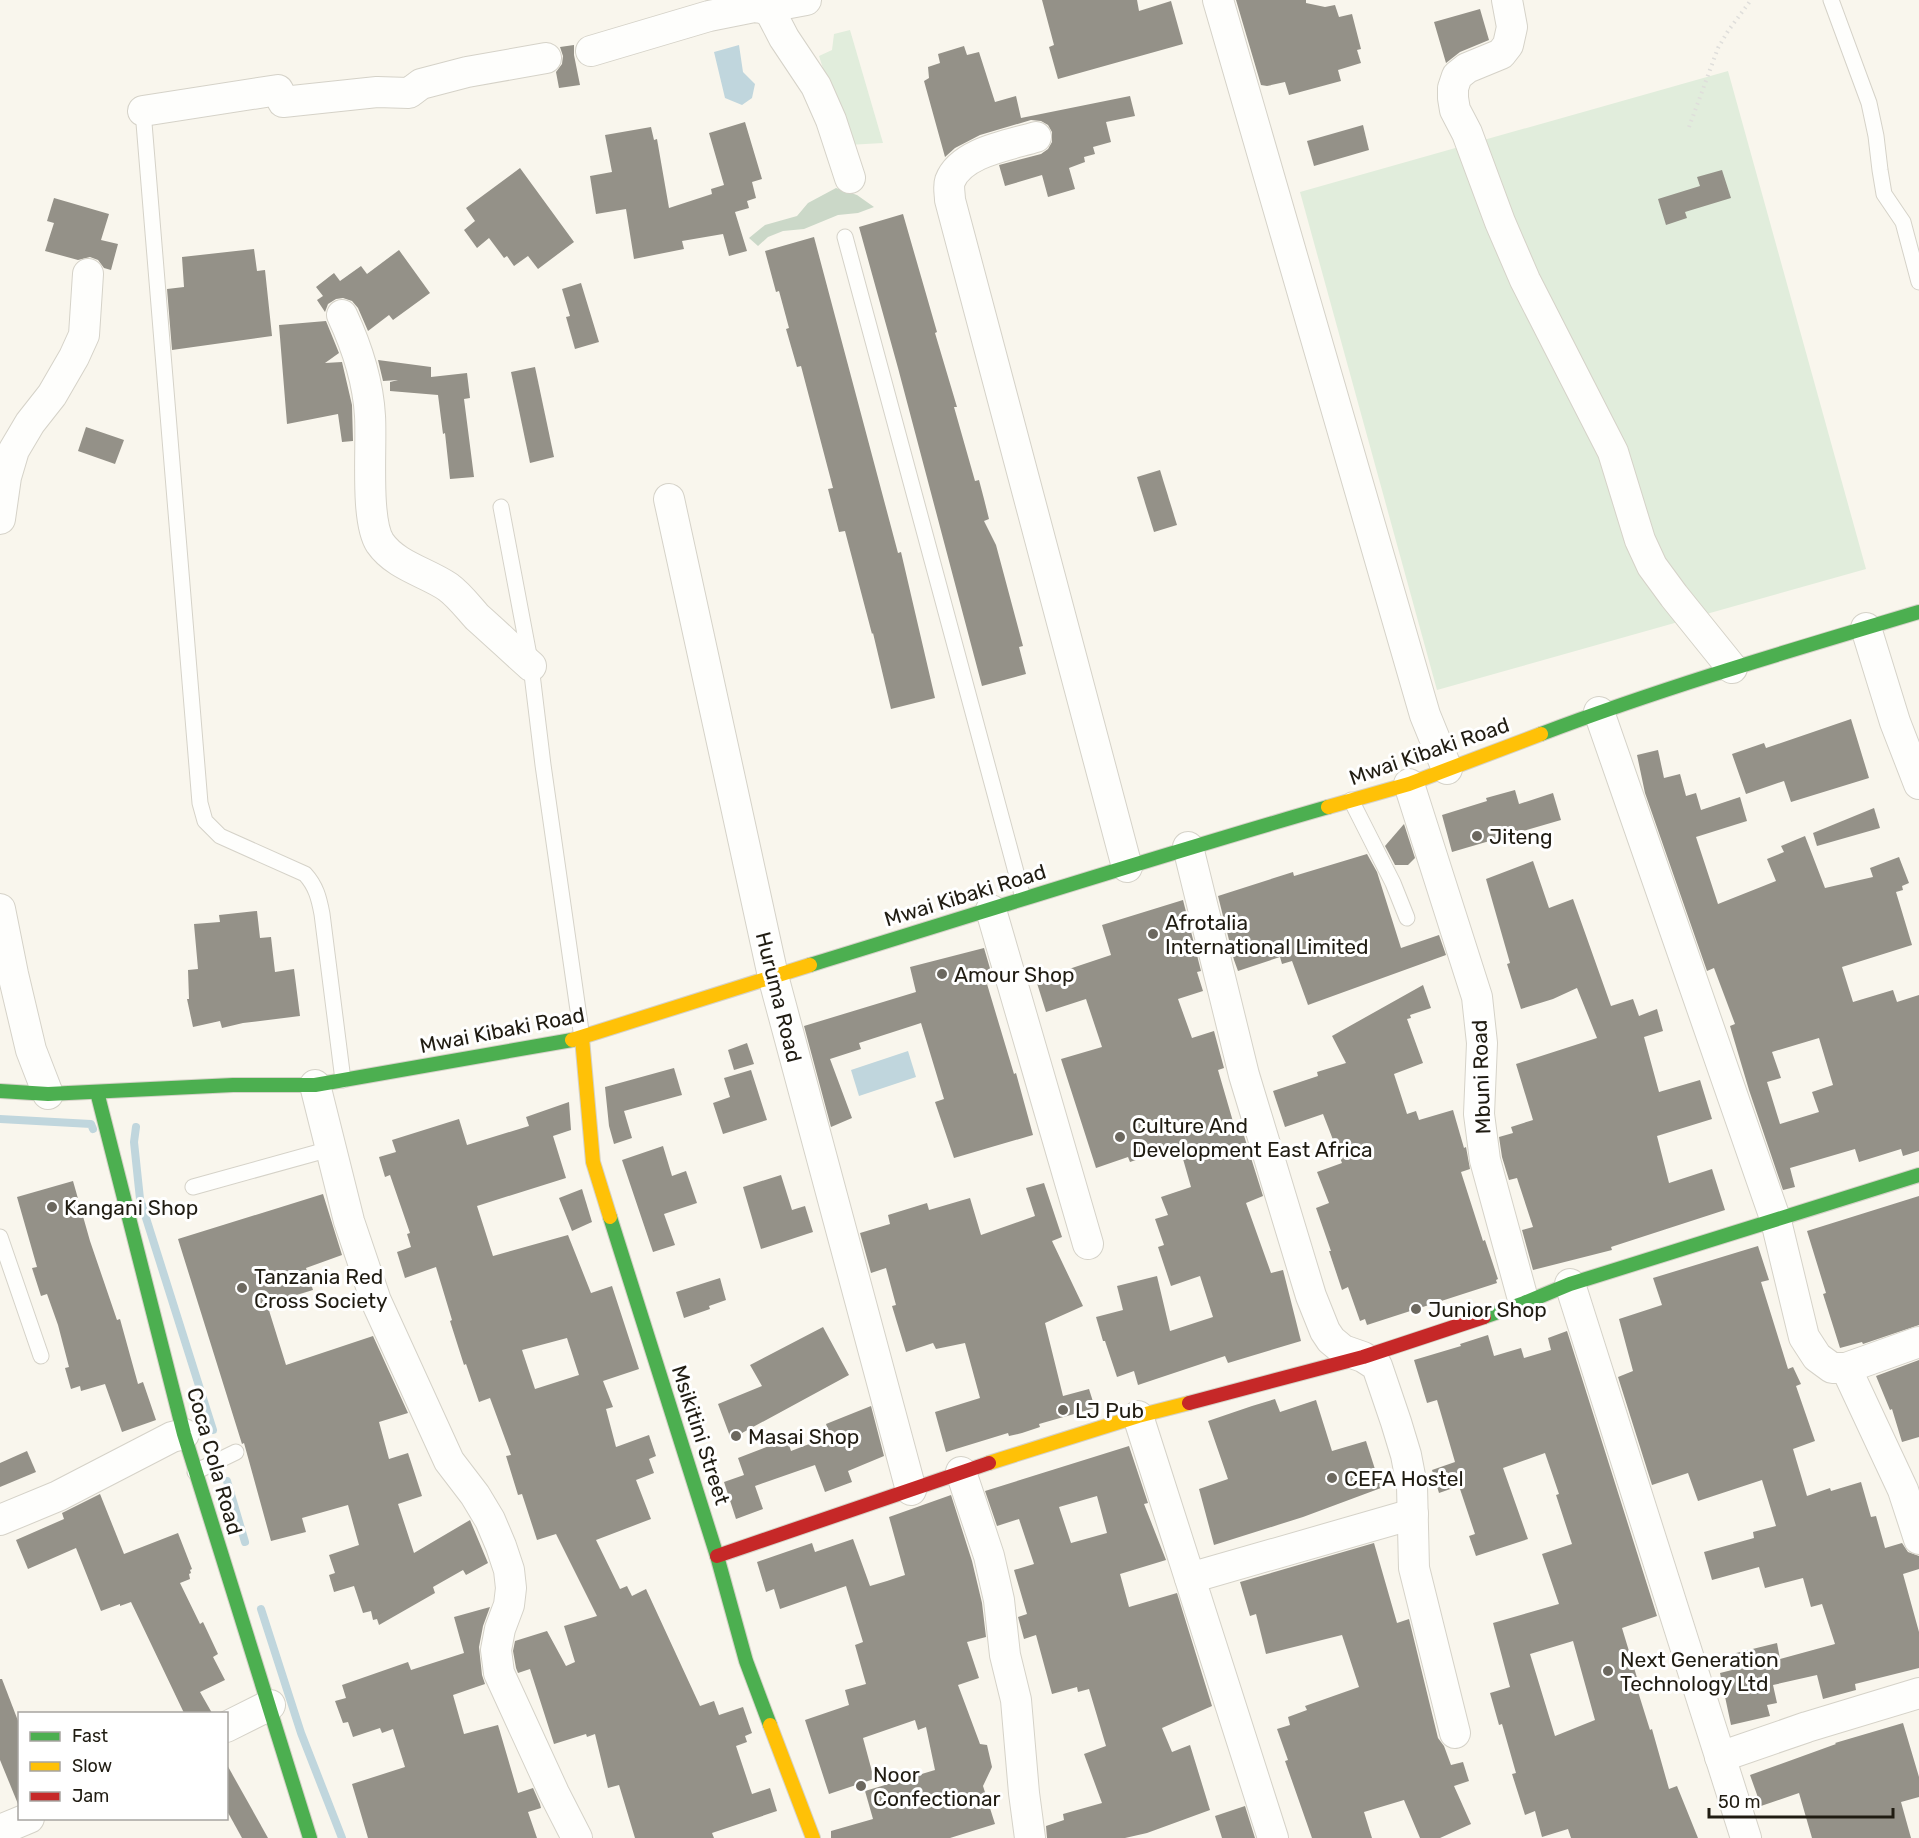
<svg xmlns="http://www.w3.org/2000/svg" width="1919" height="1838" font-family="Rubik,sans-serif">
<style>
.green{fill:#e1eddc}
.forest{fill:#cbd8c8}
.water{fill:#c0d6dd}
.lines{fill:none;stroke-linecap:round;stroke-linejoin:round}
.stream{stroke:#c0d6dd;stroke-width:8}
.building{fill:#949188;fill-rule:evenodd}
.lane-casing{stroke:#d5d2c8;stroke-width:17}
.street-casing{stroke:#d5d2c8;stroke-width:32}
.fast-casing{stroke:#d5d2c8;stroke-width:16}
.slow-casing{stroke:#d5d2c8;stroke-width:16}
.jam-casing{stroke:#d5d2c8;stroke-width:16}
.path{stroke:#dfdedb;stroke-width:4;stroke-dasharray:1.5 4.5;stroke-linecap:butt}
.lane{stroke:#fefefc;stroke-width:15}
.street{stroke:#fefefc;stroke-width:30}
.fast{stroke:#4caf50;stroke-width:14}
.slow{stroke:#ffc107;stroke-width:14}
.jam{stroke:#c62828;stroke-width:14}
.poi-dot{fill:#6c685f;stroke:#fff;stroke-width:2}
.labels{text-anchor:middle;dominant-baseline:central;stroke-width:6;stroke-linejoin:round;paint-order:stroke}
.street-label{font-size:21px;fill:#201c12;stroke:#fff}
.poi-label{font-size:21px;fill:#201c12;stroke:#fff;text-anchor:start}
</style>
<rect width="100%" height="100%" fill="#f9f6ed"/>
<g class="green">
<path d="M850,30L883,143L848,145L819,56L832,50L834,34Z"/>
<path d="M1728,71L1866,569L1437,690L1300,192Z"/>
</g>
<path class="forest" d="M836,188L857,195L874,207L858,213L838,215L804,229L783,231L768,237L758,246L749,238L765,225L797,216L808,203Z"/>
<g class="water">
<path d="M739,45L743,72L755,84L752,98L742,105L725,98L714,52Z"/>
<path d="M908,1051L916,1077L859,1096L851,1070Z"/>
</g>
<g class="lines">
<g class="stream">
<path d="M0,1119L91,1124L93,1129"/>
<path d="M136,1127L134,1142L140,1199L213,1430"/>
<path d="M227,1481L245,1542"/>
<path d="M261,1609L301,1733L342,1838"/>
</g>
</g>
<g class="building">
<path d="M1042,0H1137L1139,11L1171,1L1183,44L1058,79L1049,47L1054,45Z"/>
<path d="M1236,0H1306V3L1325,7L1335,5L1339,17L1352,14L1361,49L1357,50L1361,63L1338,70L1341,81L1289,95L1285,82L1267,86L1261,85Z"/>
<path d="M1480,9L1489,40L1460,52L1446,63L1434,22Z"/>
<path d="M574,45V55L580,85L559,88L556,72L562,64L563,56L560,47Z"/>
<path d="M964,46L967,55L979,52L995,102L1016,96L1021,118L1130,96L1135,116L1106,122L1111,142L1093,147L1095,154L1084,157L1085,162L1069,168L1075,189L1048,197L1042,175L1005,186L999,165L1041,154L1048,149L1052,142V132L1048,125L1041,121L1031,120L980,135L955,148L945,157L924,81L929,78L928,67L940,63L938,54Z"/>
<path d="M745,122L762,179L752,182L756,198L747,201L749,208L735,212L747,251L729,256L723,234L682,241L684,249L634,259L626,209L596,214L590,176L612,172L605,135L651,127L654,140L657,139L669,208L712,194L711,189L724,185L709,133Z"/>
<path d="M1363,125L1369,150L1314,166L1307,141Z"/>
<path d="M520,168L574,242L538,269L528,256L514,266L507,256L504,258L489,238L477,248L464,230L475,221L466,208Z"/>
<path d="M1722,170L1731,198L1685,212L1687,218L1666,225L1658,199L1700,186L1697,177Z"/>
<path d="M54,198L109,214L101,240L118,244L111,270L104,268L98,260L90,257L78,260L45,251L54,223L47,221Z"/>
<path d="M903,214L937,332L935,333L957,407H954L975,481L979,480L984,499L989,519L984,521L996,545L1023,646L1019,647L1026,674L982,686L898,368L859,227Z"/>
<path d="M814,237L898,553L901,552L935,698L891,709L873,633L872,634L845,531L839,532L828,489L833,488L801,366L797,367L786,329L789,328L779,291L776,292L765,251Z"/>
<path d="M254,249L257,271L265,270L272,336L172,350L167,289L184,287L182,257Z"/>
<path d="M399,250L430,293L393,320L389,315L368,331L358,308L352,301L343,298L336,299L328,304L325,312L317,300L323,296L316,287L334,273L340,281L361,266L367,274Z"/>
<path d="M581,283L599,342L575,349L566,317L570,316L562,289Z"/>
<path d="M326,321L339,353L325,363L342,362L352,405L353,441L342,442L338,414L287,424L279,325Z"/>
<path d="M378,360L431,367V377L467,373L470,398L464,399L474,477L450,479L445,433L443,434L438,395L390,391V382L398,380L383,381Z"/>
<path d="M535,367L554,457L530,463L511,372Z"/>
<path d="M86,427L124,440L115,464L78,451Z"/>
<path d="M1160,470L1177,525L1154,532L1137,477Z"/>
<path d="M1851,719L1869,778L1791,802L1784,781L1746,794L1732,754L1764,743L1766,748Z"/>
<path d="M1658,750L1664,778L1680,774L1686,796L1696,793L1701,810L1740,797L1747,821L1696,837L1718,904L1776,881L1767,859L1784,852L1781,846L1805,836L1825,888L1873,877L1870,868L1899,857L1909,883L1902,886L1903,890L1896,892L1912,945L1842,967L1853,1002L1893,990L1897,1002L1919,995V1151L1903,1156L1901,1149L1859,1162L1855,1149L1790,1168L1795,1187L1783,1190L1749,1090L1730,1026L1735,1024L1714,968L1707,971L1645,793L1637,755ZM1819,1038L1833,1085L1812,1092L1819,1112L1780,1124L1767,1082L1781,1078L1772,1052Z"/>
<path d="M1515,790L1519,804L1553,793L1561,820L1452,852L1442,815L1487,801L1486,798Z"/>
<path d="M1874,808L1880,828L1817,846L1813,833Z"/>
<path d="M1404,824L1415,858L1408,865H1395L1385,846Z"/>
<path d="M1367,854L1377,872L1401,948L1439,935L1446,955L1308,1005L1292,961L1282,964L1280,957L1238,971L1234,960L1218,896L1293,872L1294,876Z"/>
<path d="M1533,861L1549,908L1573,899L1611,1006L1633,999L1639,1016L1657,1009L1663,1031L1644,1037L1659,1092L1700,1080L1712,1119L1657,1136L1669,1183L1712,1169L1725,1210L1611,1247L1612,1250L1533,1270L1522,1230L1533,1227L1517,1178L1509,1180L1502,1157L1499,1137L1513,1133L1511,1127L1533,1120L1516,1064L1597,1038L1577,988L1553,999L1521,1009L1507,964L1510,963L1486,879Z"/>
<path d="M1183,900L1201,971L1197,972L1203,991L1178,999L1192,1038L1214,1031L1224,1068L1218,1070L1234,1125L1240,1123L1263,1196L1246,1203L1271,1273L1283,1270L1301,1341L1228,1363L1225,1356L1138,1385L1134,1371L1117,1377L1105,1341H1103L1096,1317L1123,1310L1117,1286L1157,1276L1170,1331L1213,1317L1200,1276L1171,1286L1158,1247L1164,1245L1155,1219L1168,1215L1161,1197L1191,1187L1179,1145L1130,1162L1128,1157L1096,1168L1061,1059L1102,1047L1086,999L1046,1012L1036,980L1111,955L1102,925Z"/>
<path d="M257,911L260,938L271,937L275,972L294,969L300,1016L243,1023L222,1028L220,1021L193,1027L187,999H189L188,970L198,969L194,924L220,922L219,915Z"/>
<path d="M984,948L994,982L987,984L1014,1074L1016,1073L1033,1135L954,1158L935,1102L944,1099L921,1023L859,1043L861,1049L830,1059L852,1118L831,1127L804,1026L916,992L910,967Z"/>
<path d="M1423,985L1431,1008L1410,1015L1411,1018L1407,1019L1423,1063L1394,1074L1407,1114L1416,1111L1419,1120L1453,1110L1464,1148L1466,1147L1470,1169L1461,1172L1483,1241L1485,1240L1498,1279L1496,1280L1497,1283L1367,1325L1365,1319L1360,1321L1348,1287L1342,1290L1329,1251H1331L1316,1208L1329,1203L1317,1172L1342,1163L1323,1114L1285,1127L1273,1091L1318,1076L1317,1072L1346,1063L1332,1036Z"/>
<path d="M747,1043L754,1064L734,1070L728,1050Z"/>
<path d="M674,1068L682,1095L624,1111L632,1138L614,1144L609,1126L605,1087Z"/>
<path d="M751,1070L767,1120L723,1134L713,1103L730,1097L724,1078Z"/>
<path d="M569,1102L571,1130L553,1136L566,1178L477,1206L493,1256L568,1235L591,1293L612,1286L639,1369L603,1381L613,1407L606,1409L616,1447L649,1435L656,1456L649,1459L654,1473L636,1480L651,1519L596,1540L620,1589L627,1586L632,1596L646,1589L700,1706L714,1701L719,1715L743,1707L752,1733L745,1736L747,1742L736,1746L752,1794L770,1788L777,1811L712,1833L714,1838H635L619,1785L608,1788L595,1734L587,1737L586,1734L554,1744L530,1669L518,1673L516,1668L513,1651L515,1641L547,1631L566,1666L575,1662L564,1626L597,1616L556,1534L537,1540L522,1494L518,1495L506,1456L511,1455L490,1398L479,1402L466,1364L464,1365L450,1321L452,1320L436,1267L405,1278L397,1252L411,1247L407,1234L410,1233L390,1175L385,1177L379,1157L396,1152L392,1140L459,1119L467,1145L529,1126L526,1117ZM567,1338L579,1375L535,1389L522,1350Z"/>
<path d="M663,1146L672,1176L686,1171L697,1203L664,1214L675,1245L653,1252L622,1160Z"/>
<path d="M781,1175L792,1210L805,1206L813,1232L761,1249L743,1187Z"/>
<path d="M73,1181L90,1241L117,1320L120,1319L138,1384L143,1382L156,1420L122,1432L105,1384L81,1391L80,1386L71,1389L65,1368L69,1367L58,1325L47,1294L41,1296L32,1268L37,1267L17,1197Z"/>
<path d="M1044,1183L1062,1237L1052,1241L1083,1306L1045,1323L1063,1396L1089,1389L1095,1408L1039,1424L1040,1427L1022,1433L1009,1436L1008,1433L946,1452L935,1412L980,1398L965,1343L936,1349L933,1343L906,1352L892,1306L896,1305L886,1268L871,1273L860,1233L890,1224L888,1215L927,1203L929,1210L970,1198L981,1235L1035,1216L1026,1188Z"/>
<path d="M582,1189L592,1222L572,1231L559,1198Z"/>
<path d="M323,1194L342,1255L306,1268L313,1290L267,1304L286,1365L373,1336L408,1413L379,1422L389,1459L408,1453L422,1496L398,1504L414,1553L470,1520L488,1563L466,1575L463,1570L433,1587L435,1593L379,1625L377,1619L373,1620L371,1611L363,1613L354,1586L334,1592L329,1575L335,1573L329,1555L359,1545L348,1505L302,1518L306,1532L271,1541L244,1443L242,1444L178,1239Z"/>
<path d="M1919,1196V1325L1863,1344L1862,1342L1840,1348L1823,1294L1826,1293L1807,1231Z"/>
<path d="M1758,1246L1769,1280L1761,1282L1788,1369L1793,1367L1801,1384L1796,1386L1815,1441L1793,1449L1807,1496L1830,1488L1831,1491L1861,1482L1871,1517L1876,1516L1885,1548L1902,1543L1908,1552L1919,1556V1569L1903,1574L1919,1632V1668L1855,1684L1856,1690L1823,1699L1817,1675L1773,1685L1777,1703L1767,1705L1770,1716L1731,1725L1720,1673L1732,1670L1728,1655L1777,1643L1780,1659L1835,1644L1822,1604L1811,1607L1803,1578L1765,1588L1759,1567L1712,1580L1704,1552L1754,1538L1753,1532L1776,1526L1762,1480L1698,1501L1688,1473L1652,1485L1618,1377L1633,1371L1619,1319L1662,1305L1653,1278Z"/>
<path d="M720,1278L726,1300L709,1306L710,1309L684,1318L676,1292Z"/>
<path d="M823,1327L849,1375L731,1439L718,1404L762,1386L750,1365Z"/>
<path d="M1567,1331L1657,1616L1622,1628L1638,1681L1635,1682L1650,1730L1652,1729L1669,1789L1677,1786L1698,1838H1571L1568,1829L1542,1837L1535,1811L1525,1815L1512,1774L1516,1773L1502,1724L1499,1725L1490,1693L1510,1687L1493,1623L1559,1604L1542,1554L1572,1544L1556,1495L1559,1494L1545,1453L1503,1468L1528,1539L1476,1556L1469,1536L1475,1534L1459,1486L1439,1493L1432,1470L1455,1462L1437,1400L1427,1403L1414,1360L1461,1346L1460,1344L1488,1335L1494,1356L1521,1348L1524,1358L1551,1350L1548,1338ZM1573,1641L1595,1720L1555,1736L1530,1654Z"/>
<path d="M1919,1360V1437L1902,1442L1892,1409L1890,1410L1876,1376Z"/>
<path d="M1275,1399L1280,1412L1316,1400L1332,1451L1366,1441L1381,1488L1303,1517L1214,1545L1199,1489L1228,1479L1208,1421L1252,1406Z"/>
<path d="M871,1406L884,1456L848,1471L852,1482L825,1492L815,1465L755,1486L763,1509L736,1519L724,1482L744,1475L738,1458L787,1439L791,1451L830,1436L826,1424Z"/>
<path d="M1129,1446L1148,1503L1144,1504L1166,1560L1120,1574L1129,1607L1177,1593L1212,1706L1162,1728L1172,1752L1190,1745L1210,1810L1147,1833L1125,1838H1047L1046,1826L1064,1820L1063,1814L1102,1803L1084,1754L1106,1746L1089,1689L1078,1692L1077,1687L1052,1694L1036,1635L1024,1639L1018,1617L1027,1614L1014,1570L1034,1564L1019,1519L997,1526L985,1491ZM1097,1496L1107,1533L1071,1543L1059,1507Z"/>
<path d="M27,1451L36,1472L0,1487V1463Z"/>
<path d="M100,1494L124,1554L178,1533L192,1569L190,1570L191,1573L189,1574L190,1579L180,1583L200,1624L203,1622L218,1654L213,1657L225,1680L200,1692L212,1713H184L131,1602L120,1606V1604L101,1611L76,1548L28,1569L16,1540L64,1519L62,1513Z"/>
<path d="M951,1495L972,1561L982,1603L986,1637L967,1642L979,1678L958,1685L980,1744L987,1745L992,1767L983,1786L995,1824L950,1838H831V1831L873,1819L865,1791L935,1770L926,1727L918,1730L915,1720L863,1738L874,1779L829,1794L805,1720L849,1705L845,1690L866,1684L855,1645L863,1642L846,1586L780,1609L774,1589L766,1592L757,1562L812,1543L815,1552L853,1539L870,1586L887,1581L905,1575L889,1517Z"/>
<path d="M1374,1543L1397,1623L1409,1619L1438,1738L1444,1746L1451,1765L1463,1762L1469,1781L1454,1786L1471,1824L1440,1838H1420L1404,1800L1364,1812L1372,1838H1312L1285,1761L1288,1760L1277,1729L1290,1725L1288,1717L1307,1710L1305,1706L1359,1687L1342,1635L1266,1654L1256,1614L1250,1616L1240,1582Z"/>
<path d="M490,1607L483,1626L479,1647L482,1675L485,1684L453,1695L464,1734L498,1725L518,1793L533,1788L540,1804L541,1808L528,1812L537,1838H368L352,1784L405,1767L393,1729L382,1733L380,1728L353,1737L348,1722L343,1723L335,1701L346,1698L342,1685L408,1662L411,1670L464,1653L454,1617Z"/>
<path d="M0,1679H2L20,1726V1803L18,1804L0,1760Z"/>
<path d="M1903,1723L1919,1777V1797L1901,1802L1911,1838H1812L1799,1793L1761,1806L1750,1775L1836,1744L1835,1743Z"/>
<path d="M226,1763L268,1838H242L226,1809Z"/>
<path d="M1245,1806L1255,1838H1222L1215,1816Z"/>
</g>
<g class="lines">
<defs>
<g id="lane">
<path d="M1831,0L1869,103L1876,136L1880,170L1884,194L1903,222L1919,282"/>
<path d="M143,111L200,803L205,821L220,836L305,874C316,886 319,898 322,914L343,1080"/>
<path d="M845,237L1023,898"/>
<path d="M501,507L531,666L543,765L582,1038"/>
<path d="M1351,800L1393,883L1407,918"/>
<path d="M193,1187L330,1149"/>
<path d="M0,1237L41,1356"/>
<path d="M195,1472L236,1452"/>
</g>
<g id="street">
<path d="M1218,0L1425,715L1447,769"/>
<path d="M1507,0L1512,27L1508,45L1501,54L1467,68L1457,76L1453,88V98L1455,110L1467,133L1500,222L1525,280L1613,452L1640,540L1652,566L1674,596L1732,668"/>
<path d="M763,8L806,0"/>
<path d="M591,51L709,16L754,7L763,8L771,13L784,38L816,86L831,120L850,178"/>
<path d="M143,111L278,90L283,102L377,92L409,93L421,84L467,72L546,58"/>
<path d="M1036,137C1010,145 961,152 950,181C948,187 950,194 950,200L1127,867"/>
<path d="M342,315C357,347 368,381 370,416C372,446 365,520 380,543C396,566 426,572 448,587C459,595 468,607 477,617C495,633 513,650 531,666"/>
<path d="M669,499L773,976L911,1490"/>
<path d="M0,519L6,477L14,450L30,423L52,395L74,357L84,335L88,274"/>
<path d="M1866,628L1895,722L1919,784"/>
<path d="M1599,712L1776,1221L1804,1337L1817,1357L1832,1368H1846L1903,1490L1919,1539"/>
<path d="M1409,784L1477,997L1482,1043L1479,1114L1485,1160L1524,1303"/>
<path d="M1188,847L1244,1075L1311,1296L1325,1331L1331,1340L1343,1350L1363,1357L1377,1366L1396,1422L1406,1455L1412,1486L1414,1568L1455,1733"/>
<path d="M0,909L13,974L31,1050L48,1094"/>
<path d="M991,910L1088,1244"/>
<path d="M315,1085L349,1221L376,1301L449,1461L475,1495L490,1520L501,1546L509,1570L511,1588L509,1605L500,1629L496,1650L499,1673L554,1793L577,1838"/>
<path d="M1570,1284L1746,1838"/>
<path d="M1846,1368L1919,1342"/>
<path d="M1138,1416L1273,1838"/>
<path d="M961,1472L989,1556L999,1600L1005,1655L1016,1700L1024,1793L1030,1838"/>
<path d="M0,1520L58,1496L172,1437L184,1434"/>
<path d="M1190,1578L1413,1514"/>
<path d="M226,1727L270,1705"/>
<path d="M1720,1757L1807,1727L1919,1693"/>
<path d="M0,1830L29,1818"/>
</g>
<g id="fast">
<path d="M1541,734C1665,687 1792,650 1919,612"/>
<path d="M810,965C983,912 1154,857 1328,807"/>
<path d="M0,1091L48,1094L233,1085H315L572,1040"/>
<path d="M97,1092L184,1434L310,1838"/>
<path d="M610,1217L717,1556L746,1661L770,1725"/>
<path d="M1484,1317L1524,1303L1570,1284L1919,1175"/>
</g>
<g id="slow">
<path d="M1328,807L1409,784L1541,734"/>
<path d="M582,1038L593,1162L610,1217"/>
<path d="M572,1040L810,965"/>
<path d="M989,1463L1138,1416L1189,1403"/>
<path d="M770,1725L813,1838"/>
</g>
<g id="jam">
<path d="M1189,1403L1363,1357L1484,1317"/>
<path d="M717,1556L989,1463"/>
</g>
</defs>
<use href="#lane" class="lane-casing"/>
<use href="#street" class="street-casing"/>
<use href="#fast" class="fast-casing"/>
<use href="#slow" class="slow-casing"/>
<use href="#jam" class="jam-casing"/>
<path class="path" d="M1689,127L1718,48L1728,31L1751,0"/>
<use href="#lane" class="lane"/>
<use href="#street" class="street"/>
<use href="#fast" class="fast"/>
<use href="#slow" class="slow"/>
<use href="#jam" class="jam"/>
</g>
<g class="poi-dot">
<circle cx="1477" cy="836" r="6"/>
<circle cx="1153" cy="934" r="6"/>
<circle cx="942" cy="974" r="6"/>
<circle cx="1120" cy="1137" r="6"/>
<circle cx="52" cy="1207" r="6"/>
<circle cx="242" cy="1288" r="6"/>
<circle cx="1416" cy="1309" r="6"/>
<circle cx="1063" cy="1410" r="6"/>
<circle cx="736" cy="1436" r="6"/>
<circle cx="1332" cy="1478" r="6"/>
<circle cx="1608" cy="1671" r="6"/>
<circle cx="861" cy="1786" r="6"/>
</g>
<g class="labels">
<g class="street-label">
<text transform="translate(1429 751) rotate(-19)">Mwai Kibaki Road</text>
<text transform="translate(965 895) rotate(-17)">Mwai Kibaki Road</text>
<text transform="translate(779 997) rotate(76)">Huruma Road</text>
<text transform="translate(502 1030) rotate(-11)">Mwai Kibaki Road</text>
<text transform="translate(1481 1077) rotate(-92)">Mbuni Road</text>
<text transform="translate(701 1435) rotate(72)">Msikitini Street</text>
<text transform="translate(215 1461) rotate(74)">Coca Cola Road</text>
</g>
<g class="poi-label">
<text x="1489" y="836">Jiteng</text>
<text x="1165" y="922">Afrotalia<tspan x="1165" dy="24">International Limited</tspan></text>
<text x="954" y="974">Amour Shop</text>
<text x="1132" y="1125">Culture And<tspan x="1132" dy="24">Development East Africa</tspan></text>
<text x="64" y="1207">Kangani Shop</text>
<text x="254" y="1276">Tanzania Red<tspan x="254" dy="24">Cross Society</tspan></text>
<text x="1428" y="1309">Junior Shop</text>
<text x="1075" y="1410">LJ Pub</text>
<text x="748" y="1436">Masai Shop</text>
<text x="1344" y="1478">CEFA Hostel</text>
<text x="1620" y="1659">Next Generation<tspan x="1620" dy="24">Technology Ltd</tspan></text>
<text x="873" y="1774">Noor<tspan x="873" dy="24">Confectionar</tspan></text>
</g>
</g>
<rect x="18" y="1712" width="210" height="108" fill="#ffffff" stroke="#a6a4a0" stroke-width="1.5"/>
<rect x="30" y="1732" width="30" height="9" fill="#4caf50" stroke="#a6a4a0" stroke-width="1.5"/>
<text x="72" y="1742" font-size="18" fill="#201c12">Fast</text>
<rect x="30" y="1762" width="30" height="9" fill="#ffc107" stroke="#a6a4a0" stroke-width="1.5"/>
<text x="72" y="1772" font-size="18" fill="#201c12">Slow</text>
<rect x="30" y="1792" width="30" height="9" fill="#c62828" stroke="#a6a4a0" stroke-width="1.5"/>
<text x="72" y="1802" font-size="18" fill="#201c12">Jam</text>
<path d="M1709 1808v9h184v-9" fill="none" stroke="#201c12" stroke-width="3"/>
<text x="1718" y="1808" font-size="18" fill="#201c12" stroke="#ffffff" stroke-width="4.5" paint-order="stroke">50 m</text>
</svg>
